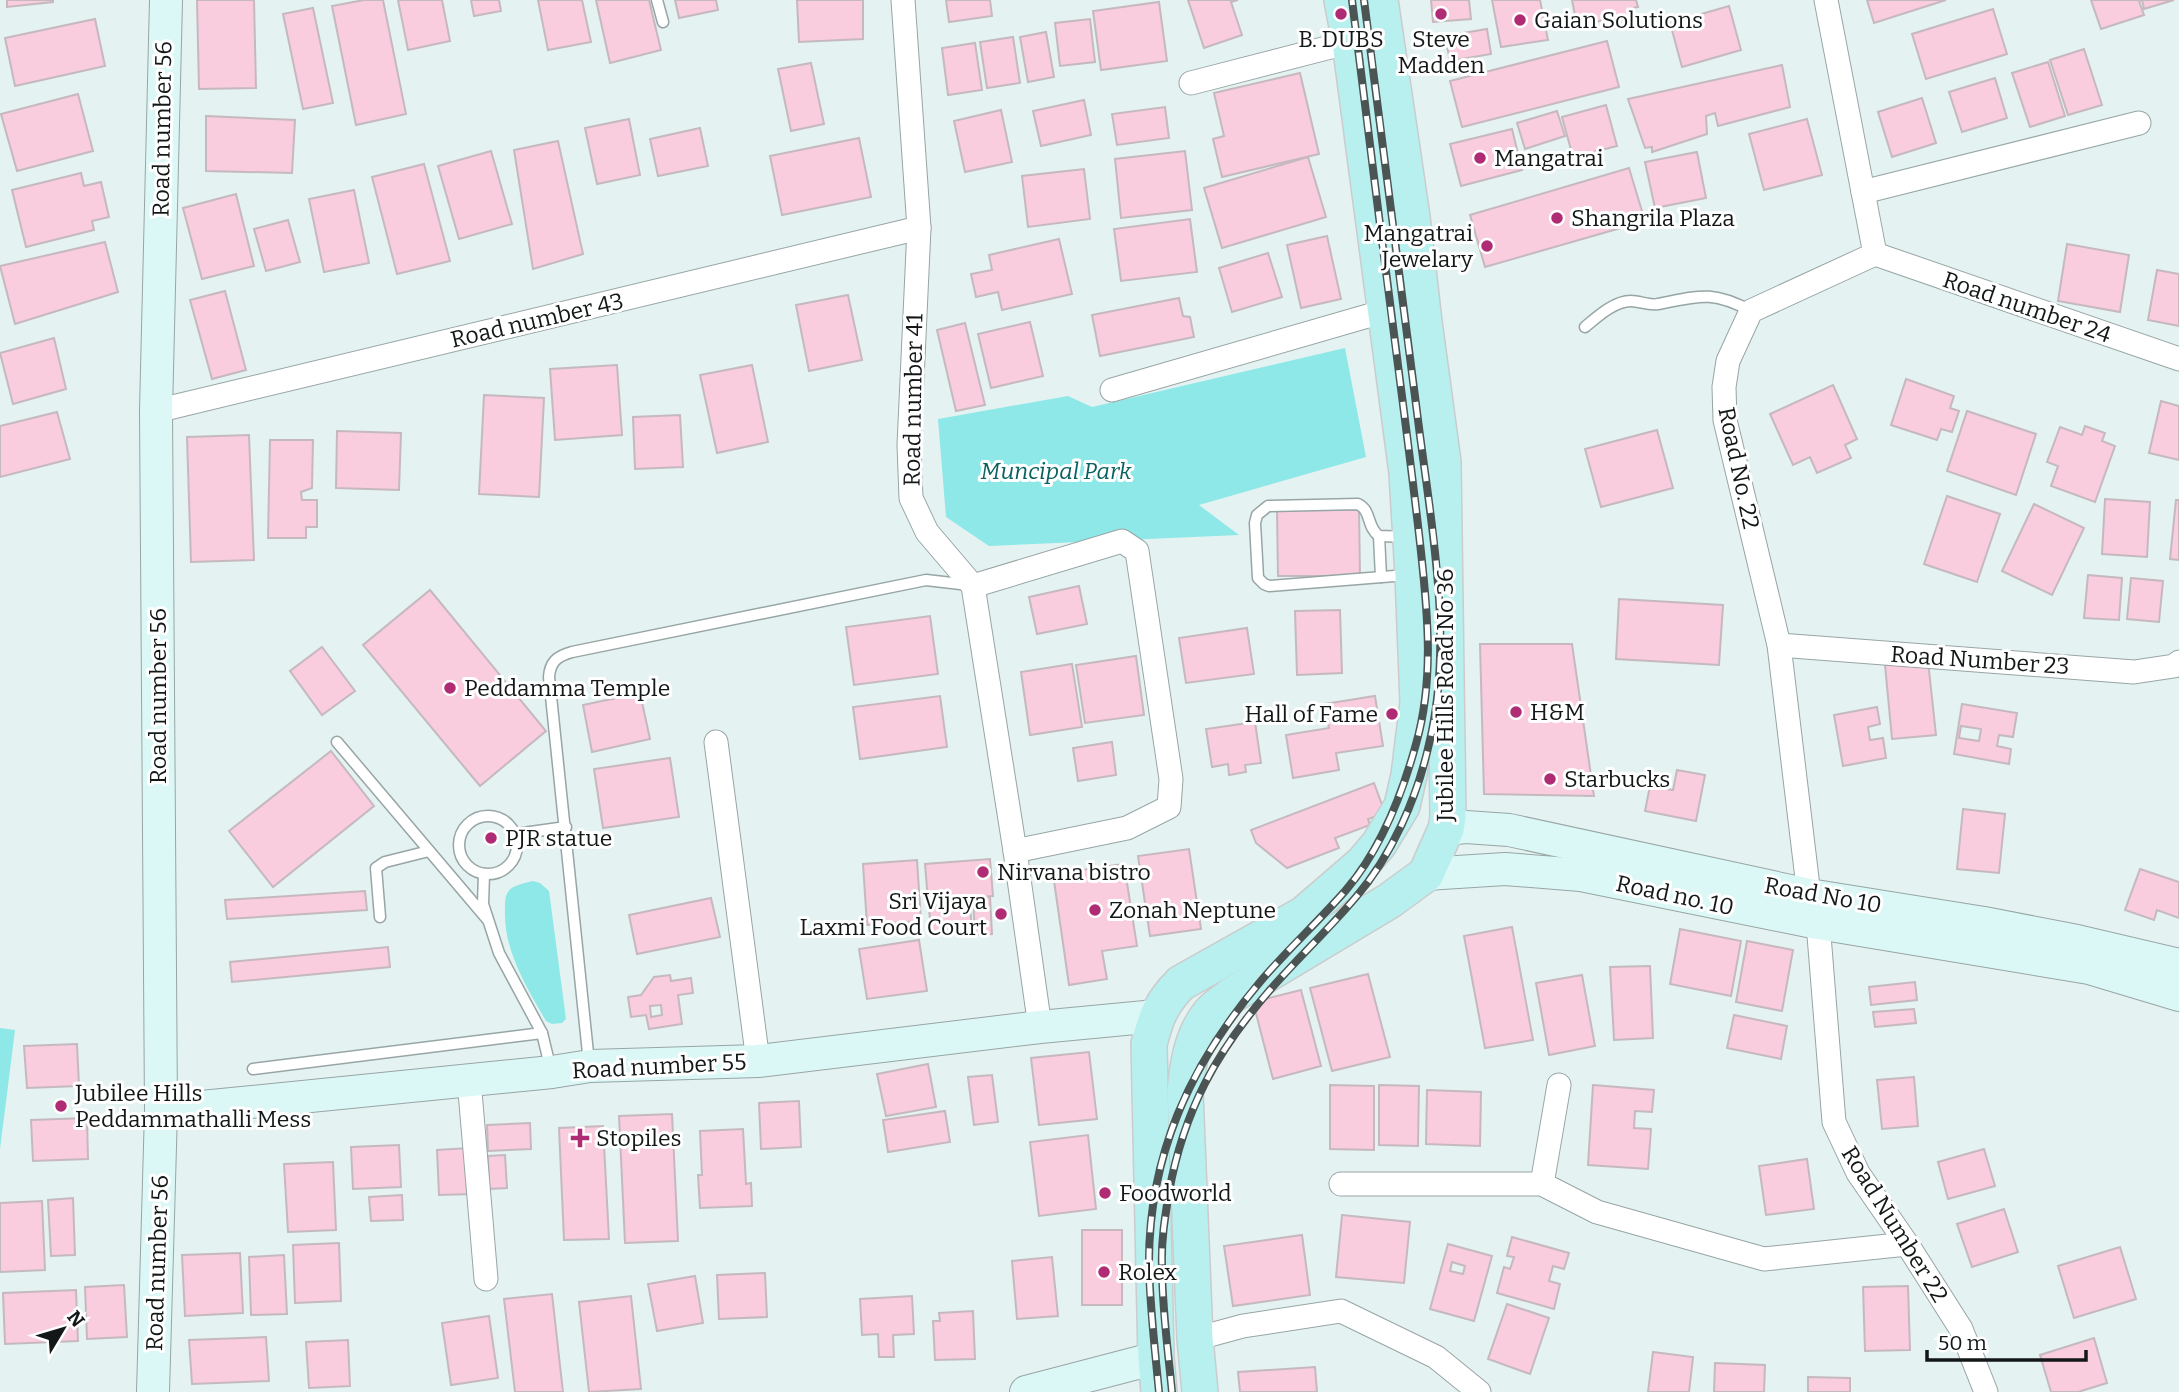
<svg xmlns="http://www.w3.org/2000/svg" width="2179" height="1392" font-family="Bitter,serif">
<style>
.green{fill:#8de8e7}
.building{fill:#f9ccde;stroke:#c5b9be;stroke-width:2;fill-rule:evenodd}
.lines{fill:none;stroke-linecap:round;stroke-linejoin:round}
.lane-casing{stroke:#98a5a5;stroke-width:13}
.street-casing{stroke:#98a5a5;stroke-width:25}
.secondary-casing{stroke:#98a5a5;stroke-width:34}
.primary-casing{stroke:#cbcccc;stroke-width:38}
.lane{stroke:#fff;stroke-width:10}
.street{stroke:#fff;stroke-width:23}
.secondary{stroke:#dbf8f7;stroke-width:32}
.primary{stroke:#b7f0ef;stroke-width:35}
.rail-casing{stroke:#4c5353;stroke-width:8}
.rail{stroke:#fff;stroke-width:5;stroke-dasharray:16;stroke-linecap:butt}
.poi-dot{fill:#af2b73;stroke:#fff;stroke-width:2.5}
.labels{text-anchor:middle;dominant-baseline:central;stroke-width:6;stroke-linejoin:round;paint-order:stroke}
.poi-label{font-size:23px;fill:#131717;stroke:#fff;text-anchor:start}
.street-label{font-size:23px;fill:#131717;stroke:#fff}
.park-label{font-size:23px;font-style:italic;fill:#0a6161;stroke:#fff}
</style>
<rect width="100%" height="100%" fill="#e4f2f2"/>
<g class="green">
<path d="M1345,348L1366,457L1199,505L1239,535L989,546L946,517L938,419L1068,396L1092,407Z"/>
<path d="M533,881L540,883L549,891L566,1019L562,1023L552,1024L546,1021C526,986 503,950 505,908C505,903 505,896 508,892C512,885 526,883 533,881Z"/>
<path d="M0,1028L15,1030L0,1149Z"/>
</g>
<g class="building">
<path d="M7,0H53V2L7,7Z"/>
<path d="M197,0H254L256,88L199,89Z"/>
<path d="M364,0H383L406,114L356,125L332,6Z"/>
<path d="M398,0H442L450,41L408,50Z"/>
<path d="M471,0H499L501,11L474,16Z"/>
<path d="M538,0H582L591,42L548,50Z"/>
<path d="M596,0H649L661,50L610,63Z"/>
<path d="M675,0H716L718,10L679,18Z"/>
<path d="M797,0H863V39L799,42Z"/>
<path d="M946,0H990L992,16L949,22Z"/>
<path d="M1188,0H1238L1231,2L1242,35L1204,48Z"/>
<path d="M1431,0H1469L1471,19L1433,22Z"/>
<path d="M1492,0H1540L1548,40L1501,47Z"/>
<path d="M1572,0H1636L1638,7L1628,9L1631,25L1607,29L1606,20L1577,25Z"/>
<path d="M1867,0H1946L1874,23Z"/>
<path d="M2091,0H2174L2144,9L2142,0L2139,1L2144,15L2101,29Z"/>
<path d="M1159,2L1167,61L1101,70L1093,11Z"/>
<path d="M1729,6L1741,50L1682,67L1670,23Z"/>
<path d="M313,8L333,103L303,109L283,14Z"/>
<path d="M1993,9L2007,54L1926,79L1912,34Z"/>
<path d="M95,19L105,66L15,86L5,38Z"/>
<path d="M1090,19L1095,62L1060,66L1055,23Z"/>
<path d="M1487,29L1491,54L1450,61L1445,36Z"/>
<path d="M1046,32L1054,77L1028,82L1020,37Z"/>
<path d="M1013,37L1020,83L987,88L980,42Z"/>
<path d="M1607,41L1619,87L1462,127L1450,81Z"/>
<path d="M975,43L982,90L948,95L942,48Z"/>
<path d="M2084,49L2102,105L2068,115L2050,60Z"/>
<path d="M2048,62L2065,116L2030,127L2012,73Z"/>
<path d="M811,63L824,124L791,131L778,69Z"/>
<path d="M1782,65L1790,107L1718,126L1715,113L1706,116L1707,134L1652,152V147L1645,148L1628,99Z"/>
<path d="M1300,73L1319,154L1222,177L1213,139L1224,136L1214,93Z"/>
<path d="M1995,78L2007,118L1962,132L1949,92Z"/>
<path d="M78,94L93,151L17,171L1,114Z"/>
<path d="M1922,98L1936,143L1892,157L1878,112Z"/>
<path d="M1084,100L1091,135L1041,146L1033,111Z"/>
<path d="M1606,105L1617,146L1573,157L1562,117Z"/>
<path d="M1165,107L1169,138L1117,145L1112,114Z"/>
<path d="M1001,110L1012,162L965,172L954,121Z"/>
<path d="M1557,111L1565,136L1525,149L1517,123Z"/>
<path d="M206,116L295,120L292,173L206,171Z"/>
<path d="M629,119L640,175L597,184L585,128Z"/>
<path d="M1807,119L1822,175L1764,190L1749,134Z"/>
<path d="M700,128L708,166L658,176L650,139Z"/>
<path d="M1512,129L1522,170L1461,186L1450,144Z"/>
<path d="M859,138L871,197L782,215L770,156Z"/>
<path d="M558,141L583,254L533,269L514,150Z"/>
<path d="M491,151L512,224L459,239L438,166Z"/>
<path d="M1185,151L1192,210L1121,218L1115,159Z"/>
<path d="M1697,152L1706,198L1655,208L1645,162Z"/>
<path d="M1308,157L1326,217L1222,248L1204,188Z"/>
<path d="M424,164L450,261L397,274L372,177Z"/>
<path d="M1629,168L1645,221L1485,267L1470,215Z"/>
<path d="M1084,169L1090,219L1028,227L1022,176Z"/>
<path d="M81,173L84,186L101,182L109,217L92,221L94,230L26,247L12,190Z"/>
<path d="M354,190L369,263L324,272L309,199Z"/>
<path d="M236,194L254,266L202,279L183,208Z"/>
<path d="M1190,219L1197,272L1121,281L1114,229Z"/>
<path d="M288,220L300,262L266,271L254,229Z"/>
<path d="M1327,236L1341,299L1301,308L1287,245Z"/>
<path d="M1059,239L1072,294L1002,310L998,292L976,297L971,274L992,270L989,255Z"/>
<path d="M105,242L118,292L15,324L0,266Z"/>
<path d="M2067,244L2129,255L2120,312L2058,301Z"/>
<path d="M1268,253L1282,297L1232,312L1219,268Z"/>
<path d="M2157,270L2179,274V326L2148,320Z"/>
<path d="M225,291L246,370L212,379L190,300Z"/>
<path d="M848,295L862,360L809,371L796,305Z"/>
<path d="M1179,298L1183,316L1190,317L1194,337L1100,356L1092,315Z"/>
<path d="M1030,322L1043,376L991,388L978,334Z"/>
<path d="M965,323L985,405L956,411L937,330Z"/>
<path d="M54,338L66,389L13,404L0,353Z"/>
<path d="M617,365L622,435L555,440L550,369Z"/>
<path d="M752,365L768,442L717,453L700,375Z"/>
<path d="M1906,379L1954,396L1950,408L1959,411L1952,432L1941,429L1937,440L1891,425Z"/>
<path d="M1833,385L1857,439L1845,445L1851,458L1817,473L1810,457L1793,465L1770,414Z"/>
<path d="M484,395L544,398L539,497L479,494Z"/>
<path d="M2161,401L2179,406V460L2149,453Z"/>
<path d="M1967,411L2036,434L2016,495L1947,471Z"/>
<path d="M57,412L70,459L0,477V426Z"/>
<path d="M680,415L683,467L635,469L633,417Z"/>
<path d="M2085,426L2105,433L2102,441L2115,446L2095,502L2051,486L2058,466L2047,462L2060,427L2082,435Z"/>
<path d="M1657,430L1673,488L1601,507L1585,449Z"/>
<path d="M337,431L401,433L399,490L336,488Z"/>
<path d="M249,435L254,560L191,562L187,437Z"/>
<path d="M270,440H313L312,488L301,492L302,500H317V527H306V538H268Z"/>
<path d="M1947,496L2000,514L1977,582L1924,564Z"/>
<path d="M2105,499L2150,502L2147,557L2102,554Z"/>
<path d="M2176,500H2179V560L2170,559Z"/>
<path d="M2034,504L2084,528L2052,595L2002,571Z"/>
<path d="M1277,510H1359L1360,576H1278Z"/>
<path d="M2088,575L2122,578L2119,620L2084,618Z"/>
<path d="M2131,578L2163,581L2159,622L2127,619Z"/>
<path d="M1079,586L1087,624L1037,634L1029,597Z"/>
<path d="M430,590L546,731L480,786L363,645Z"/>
<path d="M1619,599L1723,605L1719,665L1616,659Z"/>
<path d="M1340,610L1342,673L1297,675L1295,611Z"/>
<path d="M930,616L938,674L854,685L846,627Z"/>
<path d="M1247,628L1254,674L1186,683L1179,638Z"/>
<path d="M1480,644H1572L1594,796L1484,794Z"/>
<path d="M322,647L355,691L322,715L290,671Z"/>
<path d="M1136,656L1144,715L1085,723L1076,665Z"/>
<path d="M1928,661L1936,735L1892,739L1885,665Z"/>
<path d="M1072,664L1082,727L1030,735L1021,672Z"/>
<path d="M640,693L650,739L592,752L583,705Z"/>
<path d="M940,696L947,747L860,759L853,707Z"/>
<path d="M1375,696L1383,746L1336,753L1339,770L1293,778L1286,735L1329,728L1324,704Z"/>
<path d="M1962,704L2017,713L2013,737L1999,735L1997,746L2011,749L2009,764L1954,754ZM1961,726L1981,729L1979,741L1959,738Z"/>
<path d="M1877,707L1880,724L1868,727L1870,740L1883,738L1886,758L1843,766L1834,715Z"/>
<path d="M1255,722L1261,763L1245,765L1246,772L1229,775L1228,764L1212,767L1206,729Z"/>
<path d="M1112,742L1116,775L1078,781L1073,748Z"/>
<path d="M331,751L374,806L273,887L229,831Z"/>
<path d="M670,758L679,817L603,828L594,769Z"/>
<path d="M1677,770L1705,775L1696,821L1645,811L1650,786L1673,790Z"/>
<path d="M1374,783L1385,813L1368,819L1370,825L1335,838L1339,848L1287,868L1256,843L1251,830Z"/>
<path d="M1963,809L2005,814L1999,873L1957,869Z"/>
<path d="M1189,849L1201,929L1150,936L1138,856Z"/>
<path d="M990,859L993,896L928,901L925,864Z"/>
<path d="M917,860L921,921L867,925L863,864Z"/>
<path d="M1124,864L1137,946L1102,951L1107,979L1069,985L1053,874Z"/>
<path d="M2140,869L2179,882V918L2157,910L2154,920L2125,910Z"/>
<path d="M365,891L367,910L227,919L225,900Z"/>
<path d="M990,897L992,934L975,935L973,898Z"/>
<path d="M711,898L720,937L637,954L629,915Z"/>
<path d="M970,904L972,932L931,934L929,907Z"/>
<path d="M1512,927L1533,1040L1485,1048L1464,936Z"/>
<path d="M1680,929L1741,941L1731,996L1670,984Z"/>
<path d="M919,940L927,991L867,999L859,949Z"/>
<path d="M1747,941L1793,950L1782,1011L1736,1002Z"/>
<path d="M388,947L390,967L232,982L230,962Z"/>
<path d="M1650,966L1653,1038L1614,1040L1610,967Z"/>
<path d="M1368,974L1390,1057L1332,1071L1310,988Z"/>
<path d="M670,975L671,981L691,978L693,993L678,995L682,1024L649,1029L646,1015L631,1017L628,997L641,995L654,977ZM661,1005L662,1015L651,1017L650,1006Z"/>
<path d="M1582,975L1595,1046L1549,1055L1536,983Z"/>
<path d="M1915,982L1917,1000L1871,1005L1869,987Z"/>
<path d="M1301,990L1321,1066L1273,1079L1253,1002Z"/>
<path d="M1914,1009L1916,1023L1875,1027L1873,1012Z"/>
<path d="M1734,1015L1787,1026L1781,1059L1727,1048Z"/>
<path d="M77,1044L79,1086L27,1088L24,1046Z"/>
<path d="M1089,1052L1097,1119L1039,1125L1031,1058Z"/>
<path d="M928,1064L936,1107L886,1116L877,1074Z"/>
<path d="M992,1075L998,1122L974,1125L968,1077Z"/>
<path d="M1914,1077L1918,1126L1882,1129L1877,1080Z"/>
<path d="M1330,1085L1374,1086V1150L1330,1149Z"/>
<path d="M1379,1085L1419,1086L1418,1146L1379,1145Z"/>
<path d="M1593,1085L1654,1090L1652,1112L1635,1111L1634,1128L1651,1129L1648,1169L1588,1165Z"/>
<path d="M1427,1090L1481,1092L1480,1146L1426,1144Z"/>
<path d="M799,1101L801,1147L761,1149L759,1103Z"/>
<path d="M945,1111L950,1142L888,1152L883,1120Z"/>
<path d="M672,1114L678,1241L625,1243L619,1116Z"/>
<path d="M87,1118L88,1159L33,1161L31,1120Z"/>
<path d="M530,1123L531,1149L488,1151L487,1125Z"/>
<path d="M603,1126L609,1239L564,1240L559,1128Z"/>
<path d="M743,1129L746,1184L751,1183L752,1206L700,1208L698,1175H702L700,1131Z"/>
<path d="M1088,1135L1096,1209L1039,1216L1030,1142Z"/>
<path d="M399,1145L401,1187L353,1189L351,1147Z"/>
<path d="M469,1148L471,1194L439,1195L437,1150Z"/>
<path d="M1984,1149L1995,1186L1948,1199L1938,1162Z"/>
<path d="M505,1155L507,1188L489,1189L488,1156Z"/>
<path d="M1807,1159L1814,1209L1766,1215L1759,1166Z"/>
<path d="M333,1162L336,1230L288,1232L284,1164Z"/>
<path d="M402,1195L403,1220L371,1221L369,1197Z"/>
<path d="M73,1198L75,1255L51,1256L48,1200Z"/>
<path d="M42,1201L45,1270L0,1272V1203Z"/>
<path d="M2004,1209L2018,1252L1972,1267L1957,1224Z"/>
<path d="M1342,1215L1410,1222L1404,1283L1336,1277Z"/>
<rect x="1082" y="1230" width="40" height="75"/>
<path d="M1302,1235L1310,1295L1233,1306L1224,1246Z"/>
<path d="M1512,1237L1569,1253L1564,1269L1553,1266L1549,1281L1560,1284L1554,1309L1497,1293L1504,1267L1510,1269L1514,1257L1507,1256Z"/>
<path d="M339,1243L341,1301L295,1303L293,1245Z"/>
<path d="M1448,1244L1492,1256L1474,1321L1430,1309ZM1452,1262L1465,1266L1463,1274L1450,1271Z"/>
<path d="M2120,1247L2136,1299L2074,1318L2058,1266Z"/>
<path d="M240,1253L243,1313L185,1316L182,1255Z"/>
<path d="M284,1255L287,1314L251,1315L249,1257Z"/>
<path d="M1052,1257L1058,1316L1017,1319L1012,1261Z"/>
<path d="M765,1273L767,1317L719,1319L717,1275Z"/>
<path d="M695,1276L703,1323L657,1331L648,1284Z"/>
<path d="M124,1285L127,1337L87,1339L85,1287Z"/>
<path d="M1908,1286L1910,1350L1865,1351L1863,1287Z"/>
<path d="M76,1290L78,1341L5,1344L3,1293Z"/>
<path d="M552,1294L563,1392H515L504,1299Z"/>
<path d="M631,1296L641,1389L589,1392L579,1302Z"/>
<path d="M912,1296L914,1334L893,1335L894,1357H879L878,1334L862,1335L860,1299Z"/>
<path d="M1507,1304L1549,1318L1530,1374L1488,1359Z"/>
<path d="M973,1311L975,1359L935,1360L933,1321H940L939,1313Z"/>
<path d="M489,1316L498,1378L451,1385L442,1323Z"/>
<path d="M266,1337L269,1381L192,1384L189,1340Z"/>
<path d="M2094,1338L2107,1383L2078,1392H2051L2040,1355Z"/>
<path d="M348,1340L350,1386L309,1388L306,1342Z"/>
<path d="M1653,1352L1693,1357L1689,1392H1648Z"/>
<path d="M1715,1363L1765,1365L1764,1392H1714Z"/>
<path d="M1315,1367L1317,1392H1240L1238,1372Z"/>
<path d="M1808,1377L1850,1378V1392H1808Z"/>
</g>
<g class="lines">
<defs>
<g id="lane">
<path d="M657,0L663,22"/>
<path d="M1585,327C1597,317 1614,301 1631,301C1640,301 1649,306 1658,304C1699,296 1712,290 1751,311"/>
<path d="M1379,536L1381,577"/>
<path d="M1407,575L1269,586L1264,584L1258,578L1255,523L1257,515L1268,506L1358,504C1372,511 1366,526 1379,536L1408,537"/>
<path d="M337,742L487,919"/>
<circle cx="488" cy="845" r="29"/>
<path d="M516,834L566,827"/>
<path d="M484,874L483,904L499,953L542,1033L551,1070"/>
<path d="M380,917L376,868L385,862L429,851"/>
<path d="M589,1063L549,677C550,662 557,656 572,652L926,580L969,585"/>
<path d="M253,1069L542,1033"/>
</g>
<g id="street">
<path d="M903,0L919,228L909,445L911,498L927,532L973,586L1015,851L1040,1027"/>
<path d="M1191,83L1350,42"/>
<path d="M1863,192L2139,123"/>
<path d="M1875,254L2179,359"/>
<path d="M1112,390L1385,311"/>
<path d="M156,411L919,228"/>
<path d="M973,586L1122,541L1137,551L1171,779L1169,807L1127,828L1015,851"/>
<path d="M1779,645L2134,672L2174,666L2179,662"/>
<path d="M716,742L758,1061"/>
<path d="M1809,895L1779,645L1725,420L1724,387L1728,361L1751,311L1875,254L1826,0"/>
<path d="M1818,923L1834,1122L1858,1173L1907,1244L1961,1329L1986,1392"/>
<path d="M469,1080L486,1279"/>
<path d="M1341,1184H1542L1597,1212L1764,1259L1907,1244"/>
<path d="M1542,1184L1559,1085"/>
<path d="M1195,1339L1243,1326L1341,1311L1436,1357L1479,1392"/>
</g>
<g id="secondary">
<path d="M1446,829L1466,827L1509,830L1809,895L1984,923L2077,941L2179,965"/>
<path d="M1426,874L1505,869L1581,875L1818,923L2089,968L2179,995"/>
<path d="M161,1111L552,1072L590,1066L758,1061L1040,1027L1156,1016"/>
<path d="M153,1392L161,1111L156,411L166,0"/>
<path d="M1026,1392L1156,1358"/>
</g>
<g id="primary">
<path d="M1159,1392L1156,1358L1149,1044C1156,1017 1161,1003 1181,983L1304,914L1362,864L1379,844L1402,806L1409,775L1418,703L1413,575L1407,473L1350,42L1342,0"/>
<path d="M1200,1392L1195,1339L1185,1093C1187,1066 1192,1035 1210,1013C1216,1006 1225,1001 1232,995L1389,901L1426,874L1446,829L1448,817L1443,462L1424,322L1412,217L1380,0"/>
</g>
</defs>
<use href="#lane" class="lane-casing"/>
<use href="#street" class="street-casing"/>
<use href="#secondary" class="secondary-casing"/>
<use href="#primary" class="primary-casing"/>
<use href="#lane" class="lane"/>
<use href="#street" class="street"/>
<use href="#secondary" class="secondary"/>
<use href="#primary" class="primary"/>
<defs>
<g id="rail">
<path d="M1159,1392C1155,1350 1150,1308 1149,1266C1148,1156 1190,1065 1260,982C1287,950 1318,922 1346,890C1381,849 1402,795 1416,744C1434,681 1428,616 1421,552C1416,506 1410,459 1404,412C1386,275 1369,137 1352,0"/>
<path d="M1172,1392C1168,1350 1162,1308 1162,1266C1161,1241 1165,1217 1169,1192C1184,1110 1216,1052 1270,990C1298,958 1329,929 1356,897C1392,855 1417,798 1429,744C1455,638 1430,519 1417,412C1399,275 1382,137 1364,0"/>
</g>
</defs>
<use href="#rail" class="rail-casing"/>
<use href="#rail" class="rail"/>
</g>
<g class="poi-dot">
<circle cx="1341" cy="14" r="7"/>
<circle cx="1441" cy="14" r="7"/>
<circle cx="1520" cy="20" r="7"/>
<circle cx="1480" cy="158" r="7"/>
<circle cx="1557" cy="218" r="7"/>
<circle cx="1487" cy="246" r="7"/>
<circle cx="450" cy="688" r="7"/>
<circle cx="1516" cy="712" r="7"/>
<circle cx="1392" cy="714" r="7"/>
<circle cx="1550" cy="779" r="7"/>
<circle cx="491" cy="838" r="7"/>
<circle cx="983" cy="872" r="7"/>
<circle cx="1095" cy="910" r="7"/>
<circle cx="1001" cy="914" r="7"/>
<circle cx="61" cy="1106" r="7"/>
<path d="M576.5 1127.5h7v7h7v7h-7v7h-7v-7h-7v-7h7z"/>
<circle cx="1105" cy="1193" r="7"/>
<circle cx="1104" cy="1272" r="7"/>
</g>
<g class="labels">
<g class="poi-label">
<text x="1534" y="20">Gaian Solutions</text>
<text x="1341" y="39" text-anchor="middle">B. DUBS</text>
<text x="1441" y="39" text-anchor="middle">Steve<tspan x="1441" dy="26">Madden</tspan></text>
<text x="1494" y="158">Mangatrai</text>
<text x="1571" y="218">Shangrila Plaza</text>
<text x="1473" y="233" text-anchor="end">Mangatrai<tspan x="1473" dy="26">Jewelary</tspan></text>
<text x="464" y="688">Peddamma Temple</text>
<text x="1530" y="712">H&amp;M</text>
<text x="1378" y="714" text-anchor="end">Hall of Fame</text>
<text x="1564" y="779">Starbucks</text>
<text x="505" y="838">PJR statue</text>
<text x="997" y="872">Nirvana bistro</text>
<text x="987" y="901" text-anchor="end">Sri Vijaya<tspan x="987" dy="26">Laxmi Food Court</tspan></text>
<text x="1109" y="910">Zonah Neptune</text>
<text x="75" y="1093">Jubilee Hills<tspan x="75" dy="26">Peddammathalli Mess</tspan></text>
<text x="596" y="1138">Stopiles</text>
<text x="1119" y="1193">Foodworld</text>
<text x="1118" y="1272">Rolex</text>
</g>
<g class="street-label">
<text transform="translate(162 129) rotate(-89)">Road number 56</text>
<text transform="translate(2027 307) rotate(19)">Road number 24</text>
<text transform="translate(537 320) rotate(-13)">Road number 43</text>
<text transform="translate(913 400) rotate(-89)">Road number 41</text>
<text transform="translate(1739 468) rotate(78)">Road No. 22</text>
<text transform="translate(1980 660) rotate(4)">Road Number 23</text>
<text transform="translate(1445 695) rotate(-90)">Jubilee Hills Road No 36</text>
<text transform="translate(158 696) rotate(-90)">Road number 56</text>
<text transform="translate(1675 895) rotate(12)">Road no. 10</text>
<text transform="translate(1823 895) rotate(10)">Road No 10</text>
<text transform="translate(659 1066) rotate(-3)">Road number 55</text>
<text transform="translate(1895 1224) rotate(58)">Road Number 22</text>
<text transform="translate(157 1263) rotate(-88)">Road number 56</text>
</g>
<g class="park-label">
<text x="1056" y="471">Muncipal Park</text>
</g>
</g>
<g transform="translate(63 1329) rotate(52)" stroke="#ffffff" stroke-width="5" paint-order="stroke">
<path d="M0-5L12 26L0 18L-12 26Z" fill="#131717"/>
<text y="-10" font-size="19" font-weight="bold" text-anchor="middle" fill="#131717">N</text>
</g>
<path d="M1927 1350v10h159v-10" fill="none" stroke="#131717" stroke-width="3.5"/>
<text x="1938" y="1350" font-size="21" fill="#131717" stroke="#ffffff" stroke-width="5" paint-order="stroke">50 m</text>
</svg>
